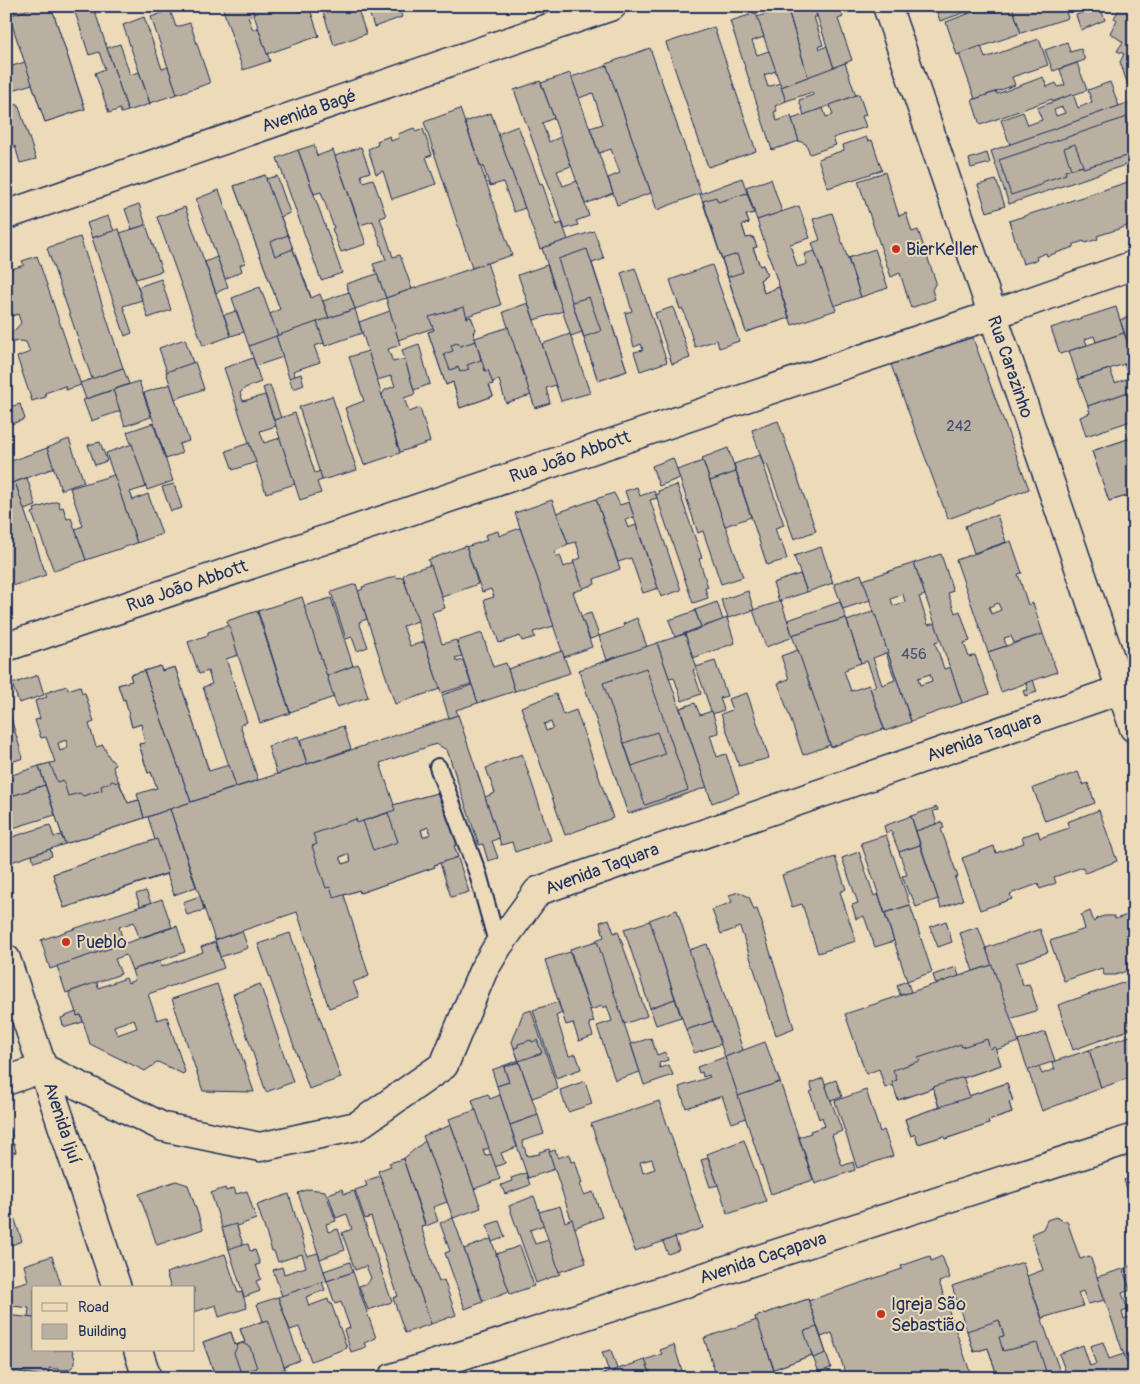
<svg xmlns="http://www.w3.org/2000/svg" width="1140" height="1384" font-family="Pangolin,sans-serif">
<style>
.building{fill:#b9b0a2;stroke:#1b2f5e;fill-rule:evenodd}
.lines{fill:none;stroke-linecap:round;stroke-linejoin:round}
.service-casing{stroke:#1b2f5e;stroke-width:20}
.minor-casing{stroke:#1b2f5e;stroke-width:31}
.tertiary-casing{stroke:#1b2f5e;stroke-width:31}
.service{stroke:#eddab8;stroke-width:16}
.minor{stroke:#eddab8;stroke-width:28}
.tertiary{stroke:#eddab8;stroke-width:28}
.poi-dot{fill:#c8321e;stroke:#eddab8;stroke-width:2}
.labels{text-anchor:middle;dominant-baseline:central;stroke-width:4;stroke-linejoin:round;paint-order:stroke}
.number-label{font-size:15px;fill:#424f6f}
.street-label{font-size:18px;fill:#1b2f5e;stroke:#eddab8}
.poi-label{font-size:18px;fill:#1b2f5e;stroke:#eddab8;text-anchor:start}
</style>
<rect width="100%" height="100%" fill="#eddab8"/>
<filter id="ink" filterUnits="userSpaceOnUse"><feTurbulence type="fractalNoise" baseFrequency=".02" numOctaves="2"/><feDisplacementMap in="SourceGraphic" scale="10" xChannelSelector="R" yChannelSelector="G"/><feConvolveMatrix kernelMatrix="1 2 1 2 8 2 1 2 1" color-interpolation-filters="sRGB"/></filter>
<g filter="url(#ink)">
<g class="building">
<path d="M6,6H51L85,109L45,122L32,84L13,90L6,68L25,62L10,18L6,19Z"/>
<path d="M38,6H51L85,109L45,122L9,16Z"/>
<path d="M73,6H93L128,111L121,113L120,109L109,113L95,73L105,69L99,52L89,55Z"/>
<path d="M222,6H251L254,15L248,17L253,30L258,28L270,61L243,70Z"/>
<path d="M251,6H297L299,12L310,9L319,36L267,54Z"/>
<path d="M321,6H357L366,34L334,45Z"/>
<path d="M367,6H398L402,17L374,27Z"/>
<path d="M814,6L817,17H814L823,45L819,46L820,49L827,46L834,68L808,77L787,6Z"/>
<path d="M814,6H839L843,17L838,19L852,60L834,68Z"/>
<path d="M935,6H984L967,14L966,12L940,21Z"/>
<path d="M989,6H1012L1021,33L957,55L946,22Z"/>
<path d="M1012,6H1073L1065,9L1068,18L1021,33Z"/>
<path d="M1121,6H1134V82L1131,80L1128,85L1120,62L1124,54L1117,51L1123,42L1110,33L1117,20L1114,18Z"/>
<path d="M787,7L808,77L781,87L757,17Z"/>
<path d="M1100,7L1105,20L1081,30L1076,15Z"/>
<path d="M170,10L176,27L190,23L210,83L177,94L151,17Z"/>
<path d="M756,13L764,37L752,41L757,55L769,51L776,71L764,75L768,87L780,83L786,101L775,106L777,111L774,112L777,121L791,116L799,141L772,150L730,21Z"/>
<path d="M144,17L162,69L168,67L177,94L150,103L123,25Z"/>
<path d="M714,27L756,151L708,167L666,43Z"/>
<path d="M1039,39L1048,65L1012,77L1015,85L975,99L959,54L981,46L985,58Z"/>
<path d="M1067,42L1070,52L1081,49L1085,60L1053,71L1045,50Z"/>
<path d="M120,44L130,75L139,72L150,104L128,111L107,48Z"/>
<path d="M650,48L701,193L657,210L606,64Z"/>
<path d="M845,63L856,96L804,115L799,100L813,95L812,92L786,101L781,87Z"/>
<path d="M1077,63L1087,90L1053,102L1052,99L980,125L972,100L996,92L997,94L1043,77L1047,87L1056,83L1058,87L1065,85L1060,69Z"/>
<path d="M607,66L651,193L617,205L608,178L620,173L611,149L599,153L590,128L603,124L593,93L579,98L571,77Z"/>
<path d="M570,73L613,193L585,204L541,83Z"/>
<path d="M540,81L554,118L542,123L549,142L561,137L571,166L557,171L563,186L577,181L589,216L576,221L578,225L565,229L514,90Z"/>
<path d="M1110,82L1119,106L1010,145L1001,120L1023,112L1028,125L1042,120L1037,108L1073,94L1078,108L1092,102L1088,90ZM1062,107L1065,113L1056,116L1054,110Z"/>
<path d="M859,94L866,115L862,116L866,127L833,138L836,145L810,154L806,144L799,141L792,119L823,108L826,117L833,115L830,105Z"/>
<path d="M6,95L10,107L18,104L36,159L20,163L15,146L6,149Z"/>
<path d="M1133,101L1134,162L1009,204L991,151Z"/>
<path d="M460,109L512,255L472,268L424,122Z"/>
<path d="M491,113L525,208L514,212L503,182L490,186L483,166L481,167L465,122Z"/>
<path d="M1127,117L1134,137V154L1083,168V166L1065,171L1066,174L1042,182L1043,184L1011,195L999,160Z"/>
<path d="M518,126L540,184L542,183L556,225L562,223L568,240L540,249L498,134Z"/>
<path d="M414,128L416,132L423,129L432,155L426,157L436,184L392,199L383,171L376,174L368,149L378,145L377,141L390,136L391,141L399,138L398,134Z"/>
<path d="M866,137L868,141L872,140L882,170L828,188L818,159L844,150L843,145Z"/>
<path d="M1075,144L1083,166L1071,169L1064,148Z"/>
<path d="M314,145L317,156L333,150L366,244L341,252L332,229L334,228L321,192L314,194L298,150Z"/>
<path d="M361,147L370,172L361,175L363,182L373,179L386,216L380,218L393,257L400,255L412,289L386,298L373,264L386,260L373,221L360,225L335,156Z"/>
<path d="M298,150L342,273L321,280L277,158Z"/>
<path d="M987,153L990,163L971,168L969,159Z"/>
<path d="M885,172L899,216L906,213L912,232L918,230L936,282L932,290L935,299L911,308L900,273L891,277L858,181Z"/>
<path d="M265,175L316,310L285,322L234,186Z"/>
<path d="M265,175L311,298L320,294L329,318L278,336L270,314L280,309L234,186Z"/>
<path d="M277,176L290,213L280,217L266,179Z"/>
<path d="M742,178L754,213L746,215L749,223L742,225L746,238L753,237L757,247L753,248L760,266L763,265L767,275L760,280L764,293L779,287L789,318L746,332L700,194Z"/>
<path d="M771,179L782,212L757,220L746,187Z"/>
<path d="M996,180L1005,206L987,212L978,185Z"/>
<path d="M1134,180V224L1097,236L1098,239L1085,243L1084,241L1074,244V247L1047,256L1046,253L1036,257L1037,260L1023,264L1009,221Z"/>
<path d="M219,190L245,263L240,265L242,271L225,279L196,199Z"/>
<path d="M747,193L754,213L746,215L749,223L742,225L746,238L753,237L757,247L753,248L760,266L763,265L767,275L760,280L764,293L779,287L789,318L746,332L703,201L716,197L718,202Z"/>
<path d="M139,204L146,225L132,229L125,209Z"/>
<path d="M799,206L810,238L790,244L797,267L807,264L804,254L815,251L836,310L792,325L757,220Z"/>
<path d="M185,207L231,336L203,346L157,217Z"/>
<path d="M832,213L861,297L834,306L812,243L820,240L813,219Z"/>
<path d="M108,216L114,231L92,238L87,223Z"/>
<path d="M146,225L162,271L136,279L120,233Z"/>
<path d="M119,229L142,300L123,306L132,333L125,336L92,238Z"/>
<path d="M594,231L604,259L592,263L627,371L598,381L582,332L571,336L570,334L542,248Z"/>
<path d="M288,235L293,249L275,256L270,242Z"/>
<path d="M80,237L123,368L92,379L47,248Z"/>
<path d="M587,249L627,371L598,381L558,259Z"/>
<path d="M875,249L888,288L861,297L848,258Z"/>
<path d="M737,254L743,272L728,277L722,259Z"/>
<path d="M37,256L81,385L66,390L65,386L45,393L46,397L32,401L17,357L30,352L26,342L22,341L12,342L9,333L15,330L21,323L18,314L6,318V271L24,265L22,261Z"/>
<path d="M217,257L228,287L216,293L205,262Z"/>
<path d="M487,263L501,305L467,316V318L471,317L476,330L473,332L475,338L509,327L531,395L506,403L499,380L492,382L493,384L489,385L493,396L460,408L453,382L446,385L428,332L434,330L433,328L398,340L386,298Z"/>
<path d="M547,265L563,311L534,320L518,275Z"/>
<path d="M712,265L739,341L719,348L717,340L695,347L683,309H680L670,280Z"/>
<path d="M635,268L667,362L640,371L634,352L643,350L641,344L634,347L625,313L632,311L621,273Z"/>
<path d="M377,274L386,298L355,309L346,284Z"/>
<path d="M161,279L171,310L148,318L138,287Z"/>
<path d="M260,287L278,336L249,346L232,298Z"/>
<path d="M349,292L355,309L329,318L323,301Z"/>
<path d="M589,297L601,331L584,337L572,302Z"/>
<path d="M528,303L556,385L546,388L550,403L535,408L503,312Z"/>
<path d="M464,307L467,318L471,317L476,330L473,332L485,371L488,370L493,384L489,385L493,396L460,408L453,382L446,385L428,332L434,330L429,317Z"/>
<path d="M673,307L690,358L672,364L655,313Z"/>
<path d="M1116,307L1124,333L1096,342L1094,336L1085,339L1087,345L1060,354L1051,328Z"/>
<path d="M355,309L362,333L325,346L317,322Z"/>
<path d="M236,311L244,332L231,336L224,315Z"/>
<path d="M390,311L400,345L388,349L393,362L405,359L415,394L404,398L409,412L420,408L430,442L400,452L382,395L385,390L395,386L391,376L377,380L359,322Z"/>
<path d="M1134,315V360L1120,320Z"/>
<path d="M317,322L324,343L314,346L320,362L293,371L295,376L289,378L276,336Z"/>
<path d="M971,333L1029,489L948,519L890,362Z"/>
<path d="M1124,333L1134,361L1078,379L1069,351Z"/>
<path d="M570,334L590,393L561,401L542,344Z"/>
<path d="M276,336L283,357L256,366L249,346Z"/>
<path d="M185,339L193,363L167,372L159,348Z"/>
<path d="M476,341L481,360L467,365L469,369L460,372L458,367L450,370L444,354L453,351L451,345L458,343L460,346Z"/>
<path d="M419,344L430,384L414,390L402,350Z"/>
<path d="M368,351L400,453L364,465L345,408L364,401L349,357Z"/>
<path d="M253,358L261,382L245,388L240,393L243,401L265,395L276,426L260,431L264,443L280,438L295,484L266,493L224,368Z"/>
<path d="M1134,361V390L1088,406L1078,379L1110,369L1115,383L1129,378L1124,364Z"/>
<path d="M195,362L204,389L175,399L166,372Z"/>
<path d="M123,368L129,384L86,399L80,383Z"/>
<path d="M301,374L304,385L293,389L289,378Z"/>
<path d="M139,381L151,417L125,426L113,390Z"/>
<path d="M170,384L189,441L179,444L182,453L166,459L144,393Z"/>
<path d="M270,385L281,418L274,420L263,388Z"/>
<path d="M113,390L120,411L91,421L83,400Z"/>
<path d="M1134,390V420L1086,436L1080,417L1090,413L1088,406Z"/>
<path d="M332,396L357,470L322,480L299,407Z"/>
<path d="M20,404L25,419L6,426V408Z"/>
<path d="M295,413L315,473L320,471L322,480L317,482L321,493L300,500L274,420Z"/>
<path d="M778,421L816,531L794,539L767,464L764,466L752,430Z"/>
<path d="M153,423L173,481L147,490L127,432Z"/>
<path d="M1134,437V494L1109,501L1092,451Z"/>
<path d="M1134,437V494L1109,501L1092,451Z"/>
<path d="M69,439L84,482L61,490L47,448Z"/>
<path d="M100,442L107,461L95,465L88,445Z"/>
<path d="M249,443L256,462L233,470L226,451Z"/>
<path d="M132,444L146,487L130,492L133,500L148,494L162,534L137,543L106,453Z"/>
<path d="M47,448L54,468L6,485V463Z"/>
<path d="M728,448L736,472L710,481L702,458Z"/>
<path d="M760,455L784,525L775,528L779,541L781,540L787,559L767,565L734,464Z"/>
<path d="M673,458L680,478L659,486L652,466Z"/>
<path d="M703,461L743,577L721,584L703,531L698,533L677,470Z"/>
<path d="M736,472L751,517L725,526L710,481Z"/>
<path d="M114,475L137,543L86,560L75,529L83,526L70,488Z"/>
<path d="M27,478L36,506L24,510L15,482Z"/>
<path d="M15,482L46,575L6,588V535L13,533L6,514V485Z"/>
<path d="M174,484L182,508L171,511L162,487Z"/>
<path d="M677,485L702,558L699,559L708,587L705,588L708,598L693,603L656,495L659,494L658,491Z"/>
<path d="M637,487L640,496L654,491L657,498L650,500L681,590L661,597L625,491Z"/>
<path d="M614,493L620,505L629,502L634,517L625,520L628,528L636,525L658,588L643,593L631,558L618,562L596,499Z"/>
<path d="M596,499L620,569L594,579L595,584L583,588L573,561L581,558L576,542L568,544L557,513Z"/>
<path d="M552,500L568,544L555,551L556,557L560,555L564,567L574,563L583,589L573,592L592,647L564,657L515,513Z"/>
<path d="M58,501L60,508L63,507L67,519L71,518L86,560L54,571L32,513L35,512L34,509Z"/>
<path d="M997,515L1006,542L974,553L965,526Z"/>
<path d="M520,528L554,626L533,632L535,637L522,641L520,636L499,643L484,600L494,597L491,589L482,592L466,547L487,540L485,535L498,531L499,536Z"/>
<path d="M1011,541L1022,573L1018,574L1028,605L1033,603L1043,634L1014,643L1011,636L1004,638L1006,646L988,652L956,560ZM998,603L1001,610L991,614L989,607Z"/>
<path d="M466,546L478,584L442,597L428,560Z"/>
<path d="M821,547L833,583L807,592L794,556Z"/>
<path d="M941,554L953,591L948,593L955,613L960,611L970,641L964,643L969,657L975,655L989,694L962,703L914,563Z"/>
<path d="M914,563L925,595L919,597L928,625L935,623L941,640L935,642L944,669L950,667L962,703L911,721L863,580ZM903,594L905,602L893,606L891,599ZM930,674L932,681L920,685L918,678Z"/>
<path d="M431,565L445,608L432,612L442,644L456,640L462,656L455,658L457,662L463,660L471,684L441,693L403,576L407,572Z"/>
<path d="M800,574L807,592L779,601L773,583Z"/>
<path d="M861,574L870,600L843,609L834,584Z"/>
<path d="M396,576L397,578L403,577L418,621L403,626L410,646L424,642L440,689L395,704L358,591L363,589L362,587Z"/>
<path d="M356,584L367,619L359,622L368,647L357,651L352,637L346,639L331,592Z"/>
<path d="M748,591L754,610L728,618L721,600Z"/>
<path d="M302,597L334,697L290,712L258,611Z"/>
<path d="M331,598L353,666L327,676L304,606Z"/>
<path d="M781,601L793,637L766,647L753,610Z"/>
<path d="M717,602L723,620L701,627L695,610Z"/>
<path d="M840,602L846,618L792,635L788,620Z"/>
<path d="M257,611L290,713L260,723L227,621Z"/>
<path d="M695,611L701,627L675,637L669,620Z"/>
<path d="M874,611L911,722L885,731L870,688L876,686L867,661L861,663L847,621ZM886,653L895,680L882,685L873,658Z"/>
<path d="M591,613L599,636L590,639L581,616Z"/>
<path d="M637,618L647,647L607,660L599,636L624,627L623,624Z"/>
<path d="M727,618L735,643L693,658L685,634Z"/>
<path d="M846,618L861,663L847,668L848,670L844,671L851,691L869,685L884,729L831,747L792,635Z"/>
<path d="M229,625L238,655L226,659L247,722L240,725L258,780L236,787L203,687L212,684L208,671L199,674L188,642L208,635V632Z"/>
<path d="M482,633L493,667L506,663L515,691L478,703L457,641Z"/>
<path d="M685,634L697,668L693,670L701,694L682,701L674,677L669,678L657,643Z"/>
<path d="M1043,634L1057,672L1001,692L988,652Z"/>
<path d="M657,643L707,787L628,814L579,670Z"/>
<path d="M798,650L830,745L803,755L778,683L789,679L781,656Z"/>
<path d="M562,651L570,673L515,691L508,669Z"/>
<path d="M715,661L727,696L720,698L724,710L712,714L696,667Z"/>
<path d="M358,664L368,697L337,707L327,676Z"/>
<path d="M160,666L162,671L175,667L209,771L183,781L144,671Z"/>
<path d="M160,666L162,671L175,667L209,771L229,765L236,787L191,802L144,671Z"/>
<path d="M646,668L688,790L645,805L603,683Z"/>
<path d="M144,671L183,781L158,790L151,772L148,773L139,744L145,743L141,724L132,727L125,699L123,700L118,685L132,681L130,675Z"/>
<path d="M144,671L191,802L144,818L137,794L157,788L151,772L148,773L139,744L145,743L141,724L132,727L125,699L123,700L118,685L132,681L130,675Z"/>
<path d="M38,675L44,695L19,703L12,684Z"/>
<path d="M1033,680L1037,692L1025,696L1023,691L1028,690L1026,683Z"/>
<path d="M472,685L478,703L456,710L458,715L449,718L442,695Z"/>
<path d="M67,686L68,690L80,686L82,693H85L94,722L89,724L96,747L103,745L109,757L115,764L113,768L128,803L139,800L144,818L65,844L39,766L55,762L46,737L41,738L35,720L40,719L35,701L47,697L45,693ZM66,740L68,748L60,751L58,743Z"/>
<path d="M747,693L769,758L739,766L721,714L732,710L728,699Z"/>
<path d="M556,694L563,715L576,710L613,818L565,835L521,707ZM551,722L553,728L546,731L544,724Z"/>
<path d="M6,702L23,758L6,764Z"/>
<path d="M695,703L700,715L712,711L719,733L710,735L717,757L726,754L739,793L712,803L680,708Z"/>
<path d="M458,715L499,838L492,841L498,858L488,861L483,844L479,845L447,750L436,744L380,763L394,805L437,793L441,803L444,802L458,844L454,846L469,892L451,897L440,863L434,865L435,867L360,893L359,890L344,895L369,976L353,982L359,997L329,1008L297,912L215,940L170,809ZM428,827L431,834L423,837L421,830ZM348,854L351,861L343,864L340,857Z"/>
<path d="M343,726L351,749L307,764L300,740Z"/>
<path d="M657,732L665,754L632,766L624,743Z"/>
<path d="M298,736L307,764L277,774L268,746Z"/>
<path d="M522,754L551,840L515,852L512,842L501,845L499,838L485,797L495,793L486,768Z"/>
<path d="M50,763L57,782L63,780L68,796L80,793L83,796L102,790L101,786L113,781L116,783L118,781L128,803L139,800L144,818L65,844L39,766Z"/>
<path d="M39,766L45,785L6,798V777Z"/>
<path d="M1078,772L1083,785L1088,783L1095,803L1045,821L1033,788Z"/>
<path d="M45,785L55,815L13,828L9,815L6,816V798Z"/>
<path d="M437,793L441,803L444,802L458,844L454,846L458,857L434,865L435,867L360,893L359,890L334,898L330,887L326,888L312,846L317,844L313,834L356,819L357,823L363,821L395,810L393,805ZM428,827L431,834L423,837L421,830ZM348,854L351,861L343,864L340,857Z"/>
<path d="M937,807L938,810L933,811L937,824L916,831L911,816Z"/>
<path d="M170,809L196,887L174,895L167,874L64,908L53,874L155,840L148,817Z"/>
<path d="M1099,810L1117,861L1085,873L1083,867L1054,877L1056,883L1040,889L1038,884L1010,894L1012,899L980,910L962,858L994,846L996,853L1024,843L1022,837L1038,831L1040,838L1069,828L1067,822Z"/>
<path d="M388,813L398,842L373,850L363,821Z"/>
<path d="M911,816L920,845L899,852L891,831L886,833L884,826Z"/>
<path d="M942,822L944,828L941,829L958,877L955,878L963,900L941,908L916,831Z"/>
<path d="M50,825L54,837L61,835L65,844L8,863L6,857V839Z"/>
<path d="M886,835L910,905L885,913L861,843Z"/>
<path d="M157,839L168,873L64,908L53,874Z"/>
<path d="M920,845L938,899L916,907L911,894H909L902,876L907,875L899,852Z"/>
<path d="M50,849L52,856L34,862L32,855Z"/>
<path d="M859,852L874,896L878,894L894,941L875,947L864,916L856,919L852,905L858,903L842,858Z"/>
<path d="M835,857L846,889L840,892L856,941L818,953L802,904L792,907L782,875Z"/>
<path d="M146,891L151,903L140,906L136,894Z"/>
<path d="M739,892L749,897L754,910L757,909L763,926H762L794,1028L776,1035L740,927L721,934L712,910L732,902L729,895Z"/>
<path d="M200,896L204,910L187,915L183,902Z"/>
<path d="M162,899L172,927L139,938L134,922L119,927L124,944L50,969L41,940Z"/>
<path d="M910,905L932,972L907,981L885,913Z"/>
<path d="M677,910L713,1021L686,1030L649,920Z"/>
<path d="M1090,911L1094,922L1098,918L1104,916H1114L1115,919L1128,915L1134,930V964L1124,972L1115,975H1104L1102,968L1064,981L1050,941L1085,929L1081,915Z"/>
<path d="M609,919L614,933L618,931L647,1016L624,1024L596,940L604,937L600,922Z"/>
<path d="M650,921L675,999L650,1008L624,929Z"/>
<path d="M946,921L952,942L938,947L930,927Z"/>
<path d="M177,926L185,952L132,970L126,955L115,959L121,974L66,993L57,966Z"/>
<path d="M978,927L992,965L973,971L960,933Z"/>
<path d="M1040,929L1048,952L1016,963L1023,985L1029,984L1038,1010L1010,1019L986,948Z"/>
<path d="M242,931L248,948L220,957L215,940Z"/>
<path d="M290,933L341,1078L309,1089L258,944Z"/>
<path d="M597,941L640,1072L615,1080L597,1026L612,1021L607,1006L602,1008V1006L590,1010L570,949Z"/>
<path d="M215,942L224,968L148,994L157,1020L167,1017L185,1072L183,1074L158,1062L145,1071L90,1044L81,1015L77,1016L69,992L97,982L98,988L126,978L128,983L135,980L132,970L160,961L161,967L203,952L201,947ZM134,1019L137,1028L117,1035L114,1026Z"/>
<path d="M707,944L743,1050L725,1057L689,950Z"/>
<path d="M570,952L594,1022L589,1023L593,1036L579,1041L573,1023L566,1025L545,960Z"/>
<path d="M992,965L1019,1042L996,1050L1001,1065L963,1078L969,1096L1007,1083L1013,1101L1009,1102L1012,1113L988,1121L989,1124L945,1139L944,1136L918,1144L915,1134L911,1136L905,1119L939,1107L933,1088L898,1100L894,1085L885,1088L879,1069L866,1074L845,1014Z"/>
<path d="M956,967L959,976L936,984L933,975Z"/>
<path d="M1134,979V1028L1073,1050L1058,1005Z"/>
<path d="M907,981L911,992L900,995L897,985Z"/>
<path d="M217,984L254,1092L203,1091L172,999Z"/>
<path d="M260,984L293,1082L266,1092L233,994Z"/>
<path d="M675,999L681,1017L656,1025L650,1008Z"/>
<path d="M558,1002L562,1013L556,1016L569,1056L576,1054L581,1069L556,1078L533,1010Z"/>
<path d="M531,1010L558,1089L532,1098L512,1042L523,1013Z"/>
<path d="M76,1012L77,1016L81,1015L83,1022L66,1027L63,1025L61,1018Z"/>
<path d="M713,1021L721,1044L694,1053L686,1030Z"/>
<path d="M1045,1032L1055,1061L1028,1070L1018,1041Z"/>
<path d="M1133,1035L1134,1086L1131,1087L1128,1078L1101,1088L1089,1050Z"/>
<path d="M651,1038L657,1055L665,1052L668,1060L659,1063L660,1068L669,1065L673,1075L644,1085L631,1044Z"/>
<path d="M987,1039L990,1049L995,1047L1001,1065L963,1078L969,1096L1007,1083L1013,1101L1009,1102L1012,1113L988,1121L989,1124L945,1139L944,1136L918,1144L915,1134L911,1136L905,1119L939,1107L933,1088L898,1100L892,1082L897,1080L893,1070L920,1061L918,1058L961,1044L962,1047Z"/>
<path d="M531,1040L532,1042L537,1040L542,1053L519,1061L514,1048L518,1047V1044Z"/>
<path d="M765,1042L780,1082L738,1096L725,1057Z"/>
<path d="M1089,1050L1101,1088L1042,1111L1028,1070L1039,1067L1042,1074L1055,1069L1052,1062Z"/>
<path d="M725,1057L746,1118L732,1123L722,1096L686,1108L679,1087L710,1077L709,1075L703,1077L702,1072L699,1073L697,1067Z"/>
<path d="M519,1060V1062L504,1067L509,1082L497,1086L492,1070Z"/>
<path d="M519,1062L538,1115L510,1125L497,1086L509,1082L504,1067Z"/>
<path d="M963,1077L970,1097L939,1107L933,1087Z"/>
<path d="M823,1078L842,1131L832,1135L842,1166L853,1162L855,1170L815,1184L799,1137L811,1133L810,1131L825,1126L822,1117L819,1119L810,1092L813,1091L810,1083Z"/>
<path d="M836,1080L842,1097L831,1101L825,1084Z"/>
<path d="M585,1081L592,1104L568,1112L560,1090Z"/>
<path d="M780,1082L813,1180L771,1194L738,1096Z"/>
<path d="M866,1090L880,1132L884,1130L893,1156L857,1168L835,1101Z"/>
<path d="M488,1094L490,1099L500,1095L517,1147L501,1153L505,1163L495,1167L472,1100Z"/>
<path d="M659,1101L703,1228L635,1251L591,1124ZM652,1159L655,1169L643,1173L640,1162Z"/>
<path d="M476,1110L489,1148L483,1150L485,1156L491,1154L500,1179L474,1189L449,1119Z"/>
<path d="M538,1115L544,1134L522,1141L527,1156L540,1154L539,1152L549,1149L555,1169L528,1178L510,1125Z"/>
<path d="M451,1125L481,1208L453,1218L423,1136Z"/>
<path d="M9,1127L12,1136L6,1137L9,1145L14,1144L16,1152L12,1153L13,1156L6,1159V1128Z"/>
<path d="M744,1140L766,1201L728,1214L707,1154Z"/>
<path d="M425,1141L447,1202L433,1207L438,1221L426,1226L403,1159Z"/>
<path d="M555,1150L558,1158L569,1154L571,1162L575,1161L582,1183L580,1184L584,1195L593,1192L602,1217L574,1228L549,1152Z"/>
<path d="M708,1158L718,1185L710,1187L701,1160Z"/>
<path d="M403,1159L425,1225L421,1226L439,1282L444,1280L456,1315L431,1324L378,1171L391,1166L389,1163Z"/>
<path d="M526,1173L530,1185L505,1194L501,1185L512,1181L511,1178Z"/>
<path d="M380,1176L431,1324L405,1333L393,1298L398,1296L371,1217L365,1219L355,1190L367,1186L365,1181Z"/>
<path d="M1134,1176V1210L1124,1180Z"/>
<path d="M176,1181L188,1185L203,1229L157,1245L139,1194Z"/>
<path d="M225,1188L226,1191L234,1188L236,1194L247,1191L256,1219L237,1226L242,1245L248,1244L250,1251L255,1250L260,1264L256,1265L261,1279L256,1281L260,1291L244,1297L211,1193Z"/>
<path d="M309,1189L325,1191L336,1221L326,1224L328,1232L338,1229L345,1250L320,1259L298,1193Z"/>
<path d="M342,1189L344,1194L354,1191L392,1302L368,1310L359,1286L368,1283L371,1278L366,1266L355,1270L342,1233L352,1229L347,1214L336,1218L328,1194Z"/>
<path d="M289,1194L307,1256L318,1253L327,1281L282,1296L273,1270L282,1267L284,1274L306,1267L302,1254L278,1262L274,1251H272L257,1205Z"/>
<path d="M534,1196L544,1225L530,1230L535,1244L549,1240L560,1274L536,1283L509,1206Z"/>
<path d="M6,1199H8L22,1241L6,1247Z"/>
<path d="M560,1206L565,1222L572,1219L586,1263L559,1272L539,1212Z"/>
<path d="M1056,1217L1065,1222L1067,1221L1080,1259L1090,1256L1105,1300L1088,1304L1083,1291L1078,1293L1083,1306L1042,1318L1027,1276L1043,1270L1031,1234L1043,1229L1047,1220Z"/>
<path d="M453,1218L483,1302L465,1309L445,1253L450,1251L440,1223Z"/>
<path d="M499,1221L505,1237L492,1242L487,1225Z"/>
<path d="M236,1224L243,1244L229,1249L222,1228Z"/>
<path d="M675,1237L679,1250L668,1254L663,1242Z"/>
<path d="M491,1239L509,1291L483,1301L464,1249Z"/>
<path d="M520,1246L534,1286L510,1294L496,1254Z"/>
<path d="M225,1254L238,1293L242,1292L247,1308L219,1317L216,1305L194,1312V1288H171L166,1273Z"/>
<path d="M52,1256L62,1288H34V1318H28L29,1308L13,1306L12,1316L6,1315V1284L7,1287L28,1281L24,1265Z"/>
<path d="M930,1256L931,1261L942,1256L950,1278L939,1282L970,1372L972,1371L974,1378H847L832,1333L821,1337L808,1301L902,1269L901,1266Z"/>
<path d="M350,1262L353,1272L327,1281L324,1271Z"/>
<path d="M1023,1262L1027,1276L1062,1378H998L988,1348L974,1352L952,1286Z"/>
<path d="M1134,1265V1300L1123,1269Z"/>
<path d="M1123,1269L1130,1290L1122,1293L1128,1310L1122,1312L1124,1319L1134,1315V1378H1132L1097,1277Z"/>
<path d="M353,1272L376,1338L364,1343L366,1347L351,1352L344,1330L350,1328L341,1302L335,1304L327,1281Z"/>
<path d="M322,1282L325,1290L306,1297L309,1306L328,1299L329,1303H331L347,1348L311,1361L299,1327L290,1330L278,1297Z"/>
<path d="M278,1297L300,1360L284,1366L285,1369L260,1378H216L203,1342L231,1332L235,1345L245,1342L240,1329L263,1321L257,1304Z"/>
<path d="M808,1299L826,1353L813,1358L812,1355L774,1369L755,1317Z"/>
<path d="M808,1299L831,1368L819,1372L812,1355L774,1369L755,1317Z"/>
<path d="M6,1315L34,1318V1350H72L75,1359V1364L70,1369L65,1370L49,1368L48,1377L6,1370Z"/>
<path d="M268,1320L285,1369L260,1378H216L203,1342L231,1332L235,1345H238L245,1342L240,1329Z"/>
<path d="M757,1320L775,1374L765,1378H717L704,1338Z"/>
<path d="M999,1320L1004,1336L999,1337L1003,1351L1037,1343L1048,1378H998L988,1348L974,1352L967,1331Z"/>
<path d="M817,1327L826,1353L813,1358L804,1331Z"/>
<path d="M1103,1342L1109,1359L1124,1354L1132,1378H1062L1060,1372L1065,1370L1059,1354L1083,1345L1090,1366L1096,1364L1090,1346Z"/>
<path d="M242,1343L250,1347L257,1368L241,1373L234,1353L238,1345Z"/>
<path d="M674,1345L683,1374L672,1378H652L645,1360L662,1354L660,1350Z"/>
<path d="M611,1350L617,1369L609,1372L602,1352Z"/>
<path d="M645,1360L652,1378H590L609,1372Z"/>
<path d="M6,1370L15,1372L14,1378H6Z"/>
<path d="M26,1373L41,1376V1378H25Z"/>
<path d="M815,1374L816,1378H803Z"/>
</g>
<g class="lines">
<defs>
<path id="service" d="M438,767L478,874L498,946"/>
<g id="minor">
<path d="M6,215L612,6"/>
<path d="M6,647L992,315L1134,265"/>
<path d="M6,1081L43,1068L163,1127L260,1147L357,1126L444,1065L483,971L498,946L538,891L1134,685"/>
<path d="M392,1378L1134,1138"/>
</g>
<g id="tertiary">
<path d="M887,6L1134,728"/>
<path d="M6,959L117,1288"/>
<path d="M138,1350L147,1378"/>
</g>
</defs>
<use href="#service" class="service-casing"/>
<use href="#minor" class="minor-casing"/>
<use href="#tertiary" class="tertiary-casing"/>
<use href="#service" class="service"/>
<use href="#minor" class="minor"/>
<use href="#tertiary" class="tertiary"/>
</g>
</g>
<g class="poi-dot">
<circle cx="896" cy="249" r="5"/>
<circle cx="66" cy="942" r="5"/>
<circle cx="881" cy="1314" r="5"/>
</g>
<g class="labels">
<g class="number-label">
<text x="959" y="426">242</text>
<text x="914" y="654">456</text>
</g>
<g class="street-label">
<text transform="translate(309 111) rotate(-19)">Avenida Bagé</text>
<text transform="translate(1010 367) rotate(71)">Rua Carazinho</text>
<text transform="translate(570 457) rotate(-19)">Rua João Abbott</text>
<text transform="translate(187 586) rotate(-19)">Rua João Abbott</text>
<text transform="translate(984 737) rotate(-19)">Avenida Taquara</text>
<text transform="translate(602 869) rotate(-20)">Avenida Taquara</text>
<text transform="translate(62 1123) rotate(72)">Avenida Ijuí</text>
<text transform="translate(763 1258) rotate(-18)">Avenida Caçapava</text>
</g>
<g class="poi-label">
<text x="906" y="249">BierKeller</text>
<text x="76" y="942">Pueblo</text>
<text x="891" y="1304">Igreja São<tspan x="891" dy="21">Sebastião</tspan></text>
</g>
</g>
<rect width="1140" height="1384" fill="none" stroke="#eddab8" stroke-width="25"/>
<rect x="12" y="12" width="1115" height="1359" fill="none" stroke="#1b2f5e" stroke-width="2" filter="url(#ink)"/>
<rect x="32" y="1286" width="162" height="65" fill="#eddab8" stroke="#999694"/>
<rect x="42" y="1303" width="25" height="8" fill="#eddab8" stroke="#999694"/>
<text x="78" y="1312" font-size="15" fill="#1b2f5e">Road</text>
<rect x="42" y="1324" width="25" height="15" fill="#b9b0a2" stroke="#999694"/>
<text x="78" y="1336" font-size="15" fill="#1b2f5e">Building</text>
</svg>
